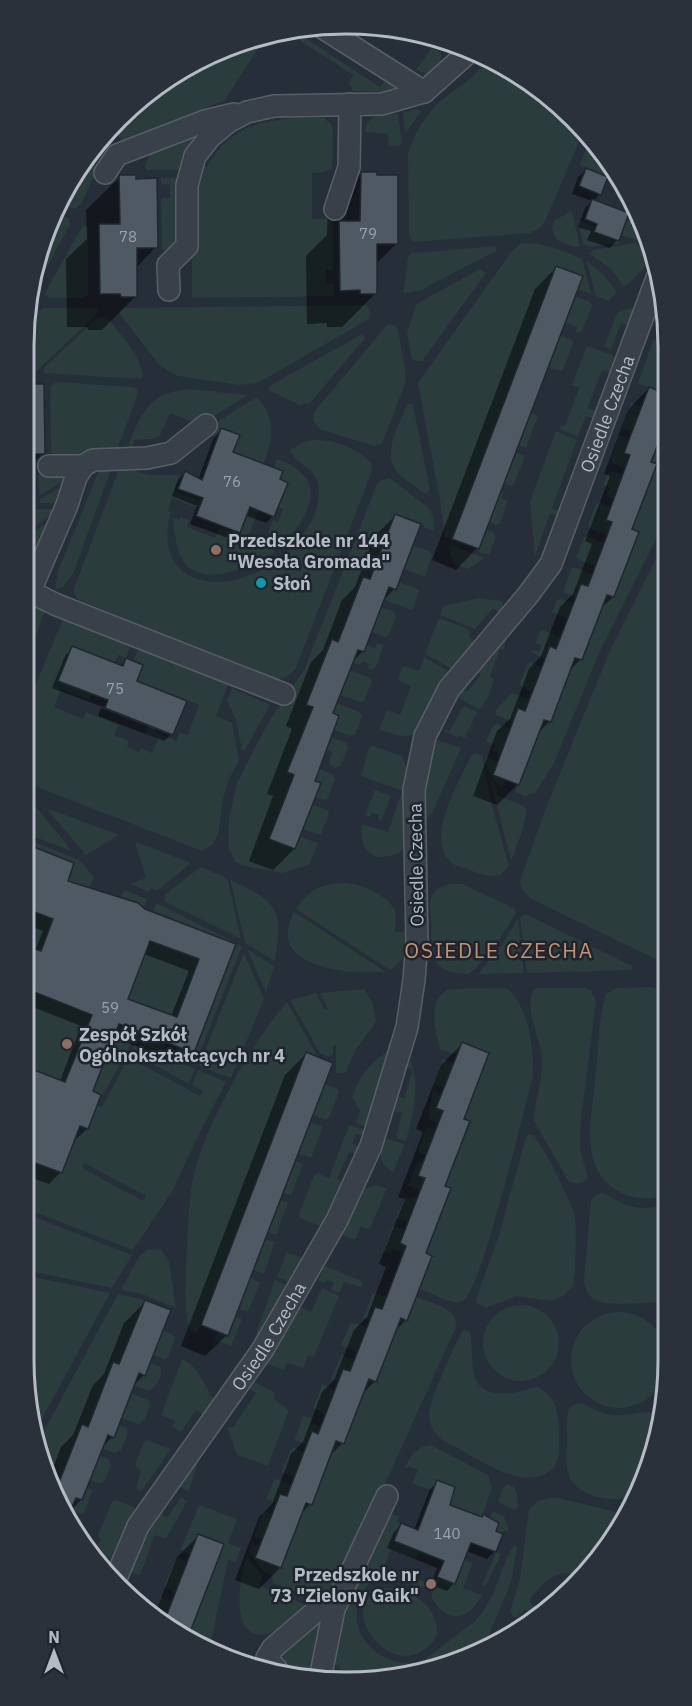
<svg xmlns="http://www.w3.org/2000/svg" width="692" height="1706" font-family="'IBM Plex Sans',sans-serif">
<style>
.green{fill:#2a3c3c;fill-rule:evenodd}
.shadow{fill:#0007;fill-rule:evenodd}
.building{fill:#4e5964;stroke:#202730;stroke-width:1.5;fill-rule:evenodd}
.lines{fill:none;stroke-linecap:round;stroke-linejoin:round}
.minor-casing{stroke:#575e67;stroke-width:24}
.minor{stroke:#394049;stroke-width:21}
.education-dot{fill:#8d6e63;stroke:#1e252e;stroke-width:2}
.culture-dot{fill:#0f9aa8;stroke:#1e252e;stroke-width:2}
.labels{text-anchor:middle;dominant-baseline:central;stroke-width:5;stroke-linejoin:round;paint-order:stroke}
.number-label{font-size:15px;fill:#9aa2ad}
.street-label{font-size:18px;fill:#b4bbc5;stroke:#1e252e}
.poi-label{font-size:18px;font-weight:bold;fill:#b4bbc5;stroke:#1e252e;text-anchor:start}
.quarter-label{font-size:21px;letter-spacing:1.5px;fill:#c7916e;stroke:#1e252e}
.rim{fill:none;stroke:#b4bbc5;stroke-width:3}
</style>
<rect width="100%" height="100%" fill="#262e39"/>
<g class="green">
<path d="M296,32L380,87L388,76L393,84V88L382,92L353,91L349,83L353,75L290,34Z"/>
<path d="M263,41L225,100L124,142C117,138 118,131 118,123L203,57Z"/>
<path d="M433,46L441,53L442,63L429,75L416,70Z"/>
<path d="M487,60L525,78L584,131L545,221L541,227L530,233L413,242L409,236L408,155C410,141 427,113 438,103C456,88 473,80 487,60Z"/>
<path d="M416,109L420,111V113L405,134L403,113Z"/>
<path d="M398,114L402,142L400,146H389L388,134L365,132C366,113 383,116 398,114Z"/>
<path d="M295,118H324L331,124L333,129L332,169L323,172L312,173V219H333V270H326V284H334V296L192,298V178L198,162L207,167C228,129 254,122 295,118Z"/>
<path d="M204,124L178,170H145C147,141 182,134 204,124Z"/>
<path d="M591,138L620,182L579,165Z"/>
<path d="M100,140L96,165L98,168L81,204L75,209L63,205Z"/>
<path d="M183,177V235L173,249L162,250L161,198H170V185L161,184V178Z"/>
<path d="M572,210L580,246L574,247L557,240L552,229L554,221Z"/>
<path d="M58,213L69,219V226L32,295L41,243Z"/>
<path d="M578,220L596,227L594,232L622,243L589,247L583,244Z"/>
<path d="M627,220L642,226L645,237L637,240L621,235Z"/>
<path d="M83,225L88,228V295L83,298H49L45,294L46,291Z"/>
<path d="M521,243C543,242 563,250 582,259L591,294L578,289L583,276L556,266L452,539L445,537L440,499L418,383L511,252Z"/>
<path d="M635,243L648,248C653,265 635,277 624,287L611,269L590,254L593,250Z"/>
<path d="M497,246L496,251L419,291L403,293L408,257L412,253Z"/>
<path d="M587,261L605,276L617,293L608,301L596,296Z"/>
<path d="M480,269L486,273L422,361L412,360L407,334L416,304Z"/>
<path d="M575,296L590,302L592,306L582,331L577,333H575L577,327L565,323Z"/>
<path d="M366,305L370,312L369,319L258,383L239,385L178,376L160,366L120,314V311L124,308Z"/>
<path d="M44,308H94L98,310L95,316L42,366L34,373H31V361H24C24,343 24,315 44,308Z"/>
<path d="M629,308L637,311L632,327L621,323L611,349L604,347L617,313Z"/>
<path d="M106,316C119,334 141,354 143,377L139,379L44,373V368L97,318Z"/>
<path d="M390,324L396,326L398,330L405,369L406,382L382,443L375,446L325,431L320,429L313,421L314,412L387,325Z"/>
<path d="M362,334L365,338L310,403L299,405L268,390L271,385Z"/>
<path d="M560,335L572,340L573,343L563,370L559,371L548,367Z"/>
<path d="M662,337L665,338V393L638,384L653,340Z"/>
<path d="M587,346L615,356L609,372L602,370L588,408L601,413L598,420L586,416L578,437L559,429L561,425L565,426L579,388L572,385Z"/>
<path d="M56,382L134,387L137,390L138,394L116,453L53,455L51,451L50,386Z"/>
<path d="M189,389L248,395L200,425L170,413L160,435L152,439L133,440V449L126,453C138,418 147,392 189,389Z"/>
<path d="M257,398C277,415 272,443 264,464L232,452L239,435L221,428L217,438L212,436L213,431L208,428L250,401Z"/>
<path d="M410,403L413,405L430,490L425,494C415,486 402,479 395,469C383,450 400,423 407,405Z"/>
<path d="M631,403L642,407L632,432L622,428Z"/>
<path d="M531,413L538,416L526,448L518,445Z"/>
<path d="M666,423V519L600,651L553,765L535,793L525,796L515,792L544,720L555,723L551,721L575,658L586,661L583,659L607,595L618,598L614,596L638,532L642,533L632,529L657,465L661,466L651,462Z"/>
<path d="M556,431L577,440L552,508L564,513L562,517L550,513L535,556L530,501Z"/>
<path d="M619,435L629,439L624,452L630,455L625,468L612,463L611,459Z"/>
<path d="M314,440C335,440 356,447 371,463L372,471L296,668C290,677 283,680 272,678L77,599L74,593V588L119,469L122,466L148,475H180L174,491L202,501L199,508L172,498L168,511L171,512C167,523 166,540 170,552C173,563 180,571 190,576C241,602 328,538 318,484C315,467 295,464 290,450L304,442Z"/>
<path d="M516,452L523,455L524,459L514,484L511,486L504,484Z"/>
<path d="M277,459C311,472 320,490 301,522C296,529 292,536 284,538L268,533L273,520L278,522L283,509L279,507L288,483L280,479L274,468Z"/>
<path d="M112,467L73,574L63,587L55,590L58,571L98,473Z"/>
<path d="M612,471L623,475L613,499L607,497L610,488L603,485L608,473Z"/>
<path d="M38,475H58L65,480L39,496Z"/>
<path d="M390,478L430,509L433,518L434,531L424,527V525L391,513L395,515L370,579L359,576L363,578L338,642L328,638L331,640L307,704L302,703L313,707L288,771L284,770L294,775L269,838H265L295,849L300,837L318,843L309,865L282,873L241,865L235,861L229,850V818L237,783L255,747L272,717L304,670L377,484L380,481Z"/>
<path d="M67,483L61,503H39V500Z"/>
<path d="M501,491L503,492L501,499L508,501L500,523L496,525L489,522Z"/>
<path d="M599,502L611,507L606,520L612,522L607,535L590,529L588,525L596,504Z"/>
<path d="M251,508L258,511L248,537L273,547L274,552L272,554C242,573 184,594 176,541C175,532 172,527 174,518L179,520L180,517L189,520L187,527L215,538L220,528L240,535Z"/>
<path d="M24,509H58L24,535Z"/>
<path d="M56,516L27,576L24,578V539Z"/>
<path d="M486,530L493,532L496,537L489,555L479,552V549Z"/>
<path d="M587,536L604,543L595,567L576,558L584,537Z"/>
<path d="M666,539L667,954L664,961L661,962L530,898L521,888L520,881L546,808L608,655Z"/>
<path d="M448,544L485,558L468,569L454,565Z"/>
<path d="M413,545L430,551L432,556L425,577L404,569Z"/>
<path d="M574,567L592,574L588,586L581,584L576,597L563,592L571,569Z"/>
<path d="M399,582L420,590L412,610L384,600L389,588L395,590Z"/>
<path d="M479,598L502,601L503,609L500,613L493,608L475,629L440,615L443,606Z"/>
<path d="M31,599L47,606L36,635L24,630V614Z"/>
<path d="M560,599L573,604L568,618L552,612L557,600Z"/>
<path d="M381,607L394,612L396,617L389,635L385,637L372,632Z"/>
<path d="M64,617L131,644L126,658L118,655L115,663L72,646L58,681L92,694L89,700L61,689L54,707L83,719L86,712L118,725L114,735L129,741L127,747L139,752L141,748L152,753L158,739L145,734L148,725L156,728L155,732L177,741L180,732L188,735L199,705L137,681L143,664L134,660L139,647L229,683L216,716L232,723L239,760L228,781L223,800L218,835L213,844L202,851L24,782V685L34,688Z"/>
<path d="M439,618L468,629L470,638L476,641L452,669L425,654Z"/>
<path d="M511,629L503,650L500,649L490,676L494,680L489,695L480,710L456,696L462,689L468,691L480,675L478,668Z"/>
<path d="M543,630L561,637L556,649L550,646L545,660L531,652L532,650L539,652L541,645L535,643L540,631Z"/>
<path d="M377,643L384,645L376,667L372,670L368,668L369,664L362,661L360,665L353,662L358,650L364,652L367,645L375,648Z"/>
<path d="M424,657L450,672L416,733C404,740 391,733 379,730L386,712L388,710L400,715L411,686L398,680L403,666L419,671Z"/>
<path d="M531,662L542,667L532,692L521,687L519,684L528,663Z"/>
<path d="M350,670L369,677L372,682L364,701L360,702L340,695Z"/>
<path d="M232,688L270,705L245,750H242L236,720L227,701Z"/>
<path d="M512,693L529,699L525,711L513,722L496,715L495,711Z"/>
<path d="M337,703L358,711L362,716L355,735L351,736L334,730L339,716L333,714Z"/>
<path d="M463,706L477,712L465,738L458,735L457,737L444,731L445,729L450,731Z"/>
<path d="M497,724L510,729L501,754L492,750L494,745L486,742L493,726Z"/>
<path d="M331,737L346,743L348,747L341,765L336,768L330,765L329,761L332,752L326,749Z"/>
<path d="M434,739L461,748L432,813L422,824L421,790Z"/>
<path d="M373,746L402,756L407,769L405,847C398,857 387,856 376,857C362,849 360,839 362,824L388,832L402,791L361,776L369,747Z"/>
<path d="M475,753L482,755L490,798L509,866L500,875C486,877 477,873 465,868C460,867 455,866 452,863C423,841 460,780 471,756Z"/>
<path d="M486,757L498,762L505,779L502,787C491,781 486,770 486,757Z"/>
<path d="M319,769L333,774L335,779L328,799L324,800L315,797L321,784L314,781Z"/>
<path d="M490,779L497,789L496,795L522,805L527,810L521,835L511,861Z"/>
<path d="M375,790L391,796L381,821L378,820L379,815L372,812L370,817L365,815Z"/>
<path d="M24,798L31,801L72,851L24,833Z"/>
<path d="M313,805L327,810L329,814L321,834H317L303,829Z"/>
<path d="M46,808L117,834V836L86,855Z"/>
<path d="M24,838L79,860L94,877L83,902L62,894L74,863L24,842Z"/>
<path d="M137,842L191,863L157,891L151,888L149,892L130,884L146,878L135,843Z"/>
<path d="M200,867L225,877L228,881L241,939L164,901L166,894Z"/>
<path d="M230,879C277,903 284,906 275,961L245,943Z"/>
<path d="M346,883C366,885 382,893 395,909V932H409C407,949 406,960 390,970L296,909C309,889 323,883 346,883Z"/>
<path d="M449,884H463L515,909L516,913C502,935 489,958 469,974C429,974 432,954 431,922C431,914 428,901 433,894C437,888 443,886 449,884Z"/>
<path d="M124,890L147,899L137,923L120,899Z"/>
<path d="M27,903L55,914L41,951L30,947L31,943L24,940V912Z"/>
<path d="M156,903L242,946L195,1065L173,1056L177,1047L194,1053L236,944L153,912Z"/>
<path d="M294,912L386,972C350,974 264,970 294,912Z"/>
<path d="M525,914L632,966L633,970L527,973L520,917Z"/>
<path d="M518,919L524,973L478,974L502,944Z"/>
<path d="M150,941L199,959L177,1017L128,999Z"/>
<path d="M247,949L274,966L266,993Z"/>
<path d="M244,953L264,999L231,1078L199,1066Z"/>
<path d="M652,987L667,991L668,1194C651,1200 635,1200 618,1191C576,1167 593,1112 596,1072C599,1047 598,1018 606,994L616,988Z"/>
<path d="M506,988C528,1002 536,1055 532,1079C524,1109 481,1292 463,1301C452,1306 431,1293 420,1289L432,1257H436L426,1253L451,1189L455,1190L445,1186L470,1123H474L464,1119L489,1054H492L462,1042L457,1055L440,1049C435,1030 426,996 451,989Z"/>
<path d="M536,988H586L591,991L596,1001L580,1127V1149L588,1178C583,1185 574,1185 568,1180L534,1121C534,1097 546,1076 541,1051C538,1034 522,1001 536,988Z"/>
<path d="M364,989L373,1004L376,1022L356,1049L346,1072L336,1073V1045H333V1054L329,1057L320,1053L290,1000L316,993L325,1010L328,1009L320,993Z"/>
<path d="M34,992L92,1015L65,1082L24,1066V1019Z"/>
<path d="M287,1002L318,1057L306,1053L197,1333L190,1330C183,1308 186,1284 186,1262C188,1230 188,1196 196,1166C210,1117 254,1040 287,1002Z"/>
<path d="M119,1024L166,1042L162,1052L133,1040L103,1095L93,1091Z"/>
<path d="M135,1045L195,1069L189,1084L142,1058L139,1063L200,1096L203,1091L192,1085L198,1070L226,1082L196,1140L173,1190L133,1250L24,1208V1159L62,1173L80,1126L88,1129L94,1113L88,1102L102,1107ZM84,1163L146,1196L143,1201L82,1168Z"/>
<path d="M388,1051L381,1073L383,1075L381,1084H378L370,1110L372,1113L368,1128L356,1123L360,1111L352,1097C362,1072 367,1067 388,1051Z"/>
<path d="M407,1053C423,1080 413,1113 406,1141L397,1139L396,1136L402,1113L390,1110L394,1095L404,1098L413,1069L403,1066Z"/>
<path d="M443,1059L454,1063L444,1088L434,1084Z"/>
<path d="M325,1084L338,1089L339,1092L329,1118L326,1120L313,1115Z"/>
<path d="M433,1091L442,1095L443,1111L439,1123L430,1120L428,1115Z"/>
<path d="M310,1122L321,1126L322,1129L311,1158L298,1154Z"/>
<path d="M349,1125L367,1131L365,1136L356,1134L352,1144L362,1148L359,1155L349,1152L337,1179L344,1183L325,1216L326,1219L322,1227L298,1217L314,1175L319,1172L321,1175L329,1178Z"/>
<path d="M427,1127L436,1130L426,1155L418,1152Z"/>
<path d="M528,1134L534,1135L553,1166L574,1212L576,1229L575,1273L573,1286L563,1296L552,1301L516,1296L486,1308L477,1303L476,1299L498,1238L526,1137Z"/>
<path d="M382,1138L405,1144L393,1173C378,1163 379,1153 382,1138Z"/>
<path d="M295,1161L303,1164L291,1196L283,1193Z"/>
<path d="M418,1161L423,1163L419,1176L425,1178L420,1190L408,1186Z"/>
<path d="M375,1185L387,1188L370,1229L361,1226L355,1240L337,1233L344,1227L363,1193L361,1191Z"/>
<path d="M602,1193C609,1195 613,1199 620,1202C634,1210 653,1209 668,1204V1302C652,1302 606,1307 595,1300C587,1295 584,1288 584,1279L591,1200L597,1194Z"/>
<path d="M413,1196L417,1198L407,1222L396,1218L405,1197L411,1200Z"/>
<path d="M280,1200L288,1203L276,1235L268,1232Z"/>
<path d="M24,1213L132,1255L112,1288L24,1270Z"/>
<path d="M393,1226L405,1230L400,1242L406,1245L403,1253L392,1249L390,1254L384,1251V1249Z"/>
<path d="M265,1239L275,1242L264,1274L253,1270Z"/>
<path d="M149,1249L162,1250L169,1262L176,1308L142,1294L121,1290L140,1255Z"/>
<path d="M287,1252L305,1259L292,1283L277,1277Z"/>
<path d="M325,1266L362,1281V1287L344,1282L339,1293L331,1290L334,1283L326,1280L325,1283L318,1280Z"/>
<path d="M24,1275L110,1293L36,1430L24,1360Z"/>
<path d="M250,1277L260,1283L248,1312L238,1309Z"/>
<path d="M275,1280L289,1286L249,1353Z"/>
<path d="M322,1288L339,1296L314,1357L308,1355L303,1368L287,1363L284,1370L268,1364V1361L290,1326L289,1322L298,1305L311,1312Z"/>
<path d="M376,1293L386,1297L382,1309L375,1307L370,1320L363,1318L372,1295Z"/>
<path d="M118,1294L141,1299L144,1301L119,1364L110,1361L113,1363L88,1427L78,1423L81,1425L57,1489L41,1464L38,1442Z"/>
<path d="M416,1297C431,1303 458,1307 456,1327L338,1588L328,1600L322,1601L273,1583L272,1575L264,1572L249,1552L251,1544L260,1547L255,1558L286,1570L282,1567L306,1503L315,1506L312,1504L336,1441L348,1445L344,1443L369,1379L380,1383L377,1381L401,1318L411,1322L408,1320Z"/>
<circle cx="521" cy="1343" r="38"/>
<circle cx="619" cy="1360" r="48"/>
<path d="M235,1317L242,1319L231,1346L214,1340L218,1332Z"/>
<path d="M355,1323L367,1327L357,1352L343,1347L341,1344L350,1324Z"/>
<path d="M163,1330L174,1335L175,1339L168,1357L164,1359L153,1355Z"/>
<path d="M463,1330L470,1331C476,1360 462,1397 510,1393C519,1393 528,1387 538,1387C545,1391 551,1396 554,1403C560,1414 562,1457 555,1466C548,1475 536,1478 526,1478C505,1478 463,1450 442,1440C434,1433 430,1426 429,1415C429,1400 454,1345 463,1330Z"/>
<path d="M341,1355L354,1360L350,1371L338,1382L331,1379Z"/>
<path d="M182,1359C197,1365 205,1386 214,1400L203,1415L196,1410L181,1432L173,1427L175,1421L161,1415Z"/>
<path d="M150,1363L161,1367C162,1377 157,1386 149,1391L134,1385L139,1373L145,1375Z"/>
<path d="M251,1380L275,1393L274,1399L289,1410L268,1466L237,1455L227,1427H233L256,1393L246,1386Z"/>
<path d="M322,1384L335,1390L326,1415L313,1408Z"/>
<path d="M131,1393L148,1400L150,1405L145,1420L138,1424L122,1418Z"/>
<path d="M581,1403C591,1407 601,1414 612,1415C628,1417 644,1408 659,1414L651,1463L633,1496C612,1504 575,1497 568,1473C565,1462 567,1450 567,1439C567,1429 565,1416 570,1407L575,1404Z"/>
<path d="M303,1416L313,1418L311,1423L321,1427L318,1434L312,1431L307,1445L296,1441L295,1438Z"/>
<path d="M119,1425L126,1428L128,1433L121,1450L114,1453L102,1448L107,1435L114,1438Z"/>
<path d="M147,1440L171,1449L141,1492L136,1488L141,1471L135,1465L144,1442Z"/>
<path d="M431,1445L488,1475L492,1487L482,1517L448,1504L454,1487L436,1480L433,1491L412,1483L418,1470L409,1466L407,1469L405,1467C411,1455 417,1446 431,1445Z"/>
<path d="M294,1448L304,1452L294,1477L283,1473L282,1471L291,1449Z"/>
<path d="M100,1456L109,1459L111,1465L105,1481L100,1484L90,1480Z"/>
<path d="M197,1456L199,1458L189,1492L179,1486Z"/>
<path d="M277,1479L291,1484L287,1496L280,1494L276,1503L266,1499L274,1480Z"/>
<path d="M507,1484L514,1487L517,1493L518,1507L514,1510L498,1502L502,1490Z"/>
<path d="M87,1488L93,1490L84,1513L81,1514L71,1510L75,1498L82,1500Z"/>
<path d="M181,1497L187,1501L166,1539L155,1535L140,1575L131,1573L128,1570L145,1537L144,1533L159,1512L167,1518Z"/>
<path d="M549,1498H559L624,1514L601,1556L580,1575C557,1568 542,1582 530,1600L531,1604L541,1609L531,1618L533,1615L525,1609L517,1617H513L510,1611L520,1579L529,1509L538,1501Z"/>
<path d="M116,1500L134,1507L136,1515H132C125,1530 115,1544 114,1560L95,1553L100,1540L98,1535L112,1502Z"/>
<path d="M199,1505L237,1519L228,1543L241,1548L236,1562L228,1560L210,1647L187,1640L224,1545L198,1534L190,1554L182,1551L181,1548Z"/>
<path d="M264,1511L272,1514L262,1539L254,1536Z"/>
<path d="M493,1511L504,1517L508,1526V1532L504,1530L502,1534L495,1532L489,1520Z"/>
<path d="M389,1514L400,1516L397,1522L401,1523L394,1541L419,1550L416,1559L391,1550L384,1566L386,1568C376,1577 363,1587 359,1601C346,1639 388,1673 424,1660L475,1621C497,1598 499,1569 514,1545L517,1547L512,1578L507,1593L483,1648L409,1676L351,1678L342,1674L339,1666L332,1664L349,1590Z"/>
<path d="M496,1552L501,1554L486,1586L482,1585Z"/>
<path d="M247,1557L262,1575L259,1585L310,1607C297,1616 286,1628 270,1633C228,1646 239,1578 247,1557Z"/>
<path d="M179,1558L187,1562L175,1593L164,1586L176,1559Z"/>
<path d="M465,1560L473,1563L463,1588L482,1595C469,1621 448,1625 432,1598V1593L437,1577L455,1584Z"/>
<path d="M395,1570L428,1583L427,1586L422,1588L396,1577Z"/>
<path d="M384,1588C411,1588 439,1606 437,1635C401,1696 327,1606 384,1588Z"/>
<path d="M161,1597L172,1601L164,1622L155,1614Z"/>
<path d="M321,1621L313,1666L302,1674L291,1673L281,1653Z"/>
</g>
<g class="shadow">
<path d="M586,170L600,194L593,201L627,214L617,240L610,248L587,240L591,231L578,227L585,208L592,201L572,194L578,177Z"/>
<path d="M361,173L396,244L376,264V293L342,327H327V323L307,324L306,256L327,235L328,207Z"/>
<path d="M120,177L156,247L136,268V296L102,330H88L87,327H67L66,259L87,239L86,210Z"/>
<path d="M637,210L643,231L631,226Z"/>
<path d="M557,267L581,277L477,548L456,570L432,560L535,289Z"/>
<path d="M24,386L43,453L24,472Z"/>
<path d="M649,388L665,394L666,419L649,462L613,597L600,609L581,659L568,672L549,722L537,734L518,784L497,805L473,796L497,731L510,719L529,669L541,656L560,607L573,594L592,544L585,541L610,476L604,474L628,410Z"/>
<path d="M221,430L231,453L273,516L266,523L245,515L238,532L231,539L190,524L197,506L172,496L178,480L185,473L198,480L214,437Z"/>
<path d="M395,516L394,589L382,602L363,651L351,663L331,714L313,782L319,784L294,849L273,870L249,861L273,796L267,794L292,729L286,726L311,662L323,650L342,600L355,587L374,537Z"/>
<path d="M72,648L120,667L126,660L135,682L172,734L164,741L98,716L101,708L170,735V732L52,688L65,656Z"/>
<path d="M24,844L66,882L234,945L192,1052L181,1064L112,1037L91,1092L99,1096L87,1129L75,1140L73,1139L60,1173L49,1184L24,1175V1067L60,1081L81,1026L28,1005L24,1015V951H35L43,931L24,924ZM144,954L189,971L171,1016L126,1000Z"/>
<path d="M462,1044V1120L406,1320L394,1332L375,1381L361,1395L343,1443L328,1457L310,1504L301,1514L280,1568L259,1589L235,1580L259,1517L272,1504L291,1454L303,1442L322,1392L334,1380L354,1330L367,1317L386,1267L379,1264L405,1199L398,1197L423,1132L416,1129L441,1065Z"/>
<path d="M306,1054L227,1335L205,1356L181,1346L285,1075Z"/>
<path d="M145,1302L144,1375L133,1386L112,1437L101,1449L81,1500L69,1512L49,1478L61,1447L73,1435L93,1385L104,1374L124,1323Z"/>
<path d="M438,1482L448,1505L481,1518L483,1516L494,1532L495,1551L487,1559L466,1551L454,1583L447,1591L431,1585L437,1568L387,1548L394,1532L401,1525L414,1530L430,1489Z"/>
<path d="M198,1536L222,1545L186,1639L155,1614L177,1557Z"/>
</g>
<g class="building">
<path d="M586,168L608,177L601,195L579,186Z"/>
<path d="M361,172H377V175H398V244H377V294H360V290L340,291L339,221H360Z"/>
<path d="M119,175H136V179L157,178L158,248H137V297H121L120,294H100L99,224H120Z"/>
<path d="M592,199L629,213L619,241L594,232L597,224L585,219Z"/>
<path d="M556,266L583,276L479,549L452,539Z"/>
<path d="M24,384H44L45,454H24Z"/>
<path d="M649,387L665,393L666,423L651,462L657,464L632,529L639,532L614,597L607,595L582,660L575,658L551,722L544,720L519,785L493,775L518,708L525,711L550,646L556,649L581,584L588,586L612,522L606,520L630,455L624,453Z"/>
<path d="M221,428L240,435L233,452L283,471L280,479L288,483L274,517L250,507L240,533L196,516L203,498L178,489L185,471L202,480Z"/>
<path d="M395,514L421,524L396,590L389,587L364,652L358,650L333,713L339,716L315,781L321,783L295,849L269,839L294,775L287,772L313,707L306,705L332,639L338,642L363,577L370,579Z"/>
<path d="M72,646L123,666L126,658L143,665L137,681L187,701L173,735L105,708L108,700L58,681Z"/>
<path d="M24,843L74,863L68,881L138,903L145,909L236,944L194,1053L119,1024L93,1091L101,1095L92,1119L88,1129L80,1126L62,1173L24,1159V1066L65,1082L92,1015L24,988V945L41,951L53,919L24,908ZM150,941L199,959L177,1017L128,999Z"/>
<path d="M462,1042L489,1053L464,1119L470,1121L445,1186L451,1188L426,1253L432,1256L407,1321L401,1318L376,1382L369,1379L344,1444L336,1441L312,1505L306,1503L281,1568L255,1558L280,1494L287,1496L312,1431L318,1434L343,1369L350,1371L375,1307L382,1309L406,1246L400,1243L425,1178L418,1176L443,1111L436,1108Z"/>
<path d="M306,1052L333,1063L228,1336L201,1325Z"/>
<path d="M145,1300L171,1310L145,1376L139,1373L114,1438L108,1435L82,1500L76,1498L69,1513L56,1490L82,1424L88,1427L113,1362L119,1364Z"/>
<path d="M437,1480L455,1487L450,1505L482,1517L483,1514L499,1523L496,1531L503,1534L496,1552L471,1543L455,1584L437,1577L444,1561L394,1541L401,1523L418,1530Z"/>
<path d="M198,1534L224,1544L187,1640L164,1622Z"/>
</g>
<g class="lines">
<defs>
<g id="minor">
<path d="M320,26L424,92"/>
<path d="M105,173L117,155L205,121L234,114"/>
<path d="M335,209L349,167L350,104"/>
<path d="M169,290L168,265L187,246V185L195,156L210,137L228,122L247,112L274,106L382,104L424,92L470,51"/>
<path d="M49,466H83"/>
<path d="M24,589L57,605L284,694"/>
<path d="M30,591L67,505L76,477L83,466L93,460L147,458L171,453L206,425"/>
<path id="s1" d="M115,1581L138,1526L263,1349L337,1220L371,1146L407,1027L414,980L417,941L414,790L425,736L449,689L528,595L551,564L657,278"/>
<path d="M277,1670L267,1658L273,1648L315,1612L334,1609"/>
<path d="M320,1679L334,1609L387,1496"/>
</g>
</defs>
<use href="#minor" class="minor-casing"/>
<use href="#minor" class="minor"/>
</g>
<g class="education-dot">
<circle cx="216" cy="550" r="6"/>
<circle cx="67" cy="1044" r="6"/>
<circle cx="431" cy="1584" r="6"/>
</g>
<circle class="culture-dot" cx="261" cy="583" r="6"/>
<g class="labels">
<g class="number-label">
<text x="368" y="233">79</text>
<text x="128" y="236">78</text>
<text x="232" y="481">76</text>
<text x="115" y="688">75</text>
<text x="110" y="1007">59</text>
<text x="447" y="1533">140</text>
</g>
<g class="street-label">
<text stroke="none"><textPath href="#s1" startOffset="1298">Osiedle Czecha</textPath></text>
<text transform="translate(416 865) rotate(-91)">Osiedle Czecha</text>
<text stroke="none"><textPath href="#s1" startOffset="290">Osiedle Czecha</textPath></text>
</g>
<g class="poi-label">
<text x="228" y="540">Przedszkole nr 144<tspan x="228" dy="21">"Wesoła Gromada"</tspan></text>
<text x="273" y="583">Słoń</text>
<text x="79" y="1034">Zespół Szkół<tspan x="79" dy="21">Ogólnokształcących nr 4</tspan></text>
<text x="419" y="1574" text-anchor="end">Przedszkole nr<tspan x="419" dy="21">73 "Zielony Gaik"</tspan></text>
</g>
<g class="quarter-label">
<text x="499" y="950">OSIEDLE CZECHA</text>
</g>
</g>
<path d="M0 0H692V1706H0ZM346 34H346A312 312 0 0 1 658 346V1360A312 312 0 0 1 346 1672H346A312 312 0 0 1 34 1360V346A312 312 0 0 1 346 34Z" fill="#2a313a" fill-rule="evenodd"/>
<path class="rim" d="M346 34H346A312 312 0 0 1 658 346V1360A312 312 0 0 1 346 1672H346A312 312 0 0 1 34 1360V346A312 312 0 0 1 346 34Z"/>
<g transform="translate(54 1652)" stroke="#1e252e" stroke-width="4.5" paint-order="stroke">
<path d="M0-4.5L10 22L0 15L-10 22Z" fill="#b4bbc5"/>
<text y="-9" font-size="16" font-weight="bold" text-anchor="middle" fill="#b4bbc5">N</text>
</g>
</svg>
